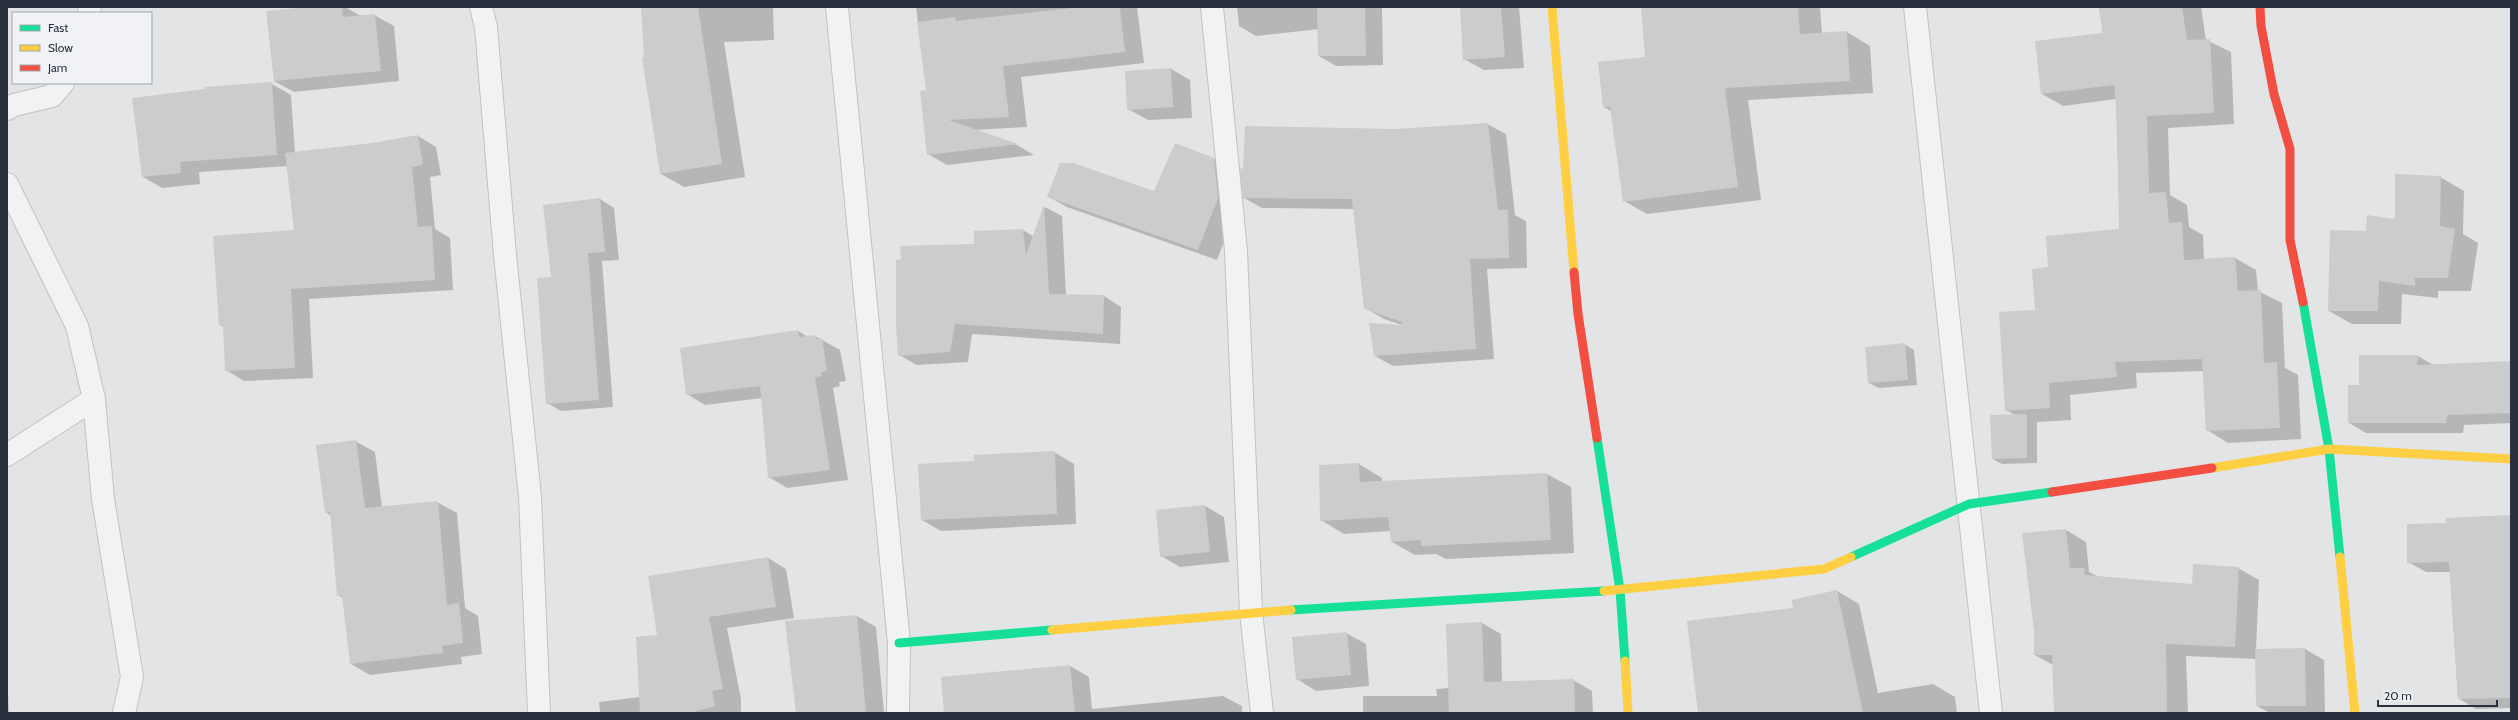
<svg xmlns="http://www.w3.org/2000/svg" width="2518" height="720" font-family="Cabin,sans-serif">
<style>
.shadow{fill:#0003}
.building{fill:#caccce}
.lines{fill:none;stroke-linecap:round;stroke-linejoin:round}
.street-casing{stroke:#c0c2c4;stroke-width:24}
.street{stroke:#f1f2f4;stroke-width:22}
.fast{stroke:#16e098;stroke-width:9}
.slow{stroke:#ffcf43;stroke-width:9}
.jam{stroke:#f24e42;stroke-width:9}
</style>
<rect width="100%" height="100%" fill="#e2e4e6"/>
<g class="shadow">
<path d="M319,7H345L361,16L374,15L394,26L399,81L294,92L274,81Z"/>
<path d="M642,7H773L774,40L724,42L745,177L684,187L661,174Z"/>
<path d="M916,7H1137L1144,63L1021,77L1027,127L974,130L1017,145L1034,155L947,165L928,154L927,91Z"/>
<path d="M1237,7H1382L1383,65L1336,66L1319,56V29L1256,36L1239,26Z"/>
<path d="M1461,7H1519L1524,68L1484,70L1464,59Z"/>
<path d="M1642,7H1820L1822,34L1847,32L1870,46L1873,93L1748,100L1761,200L1647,214L1624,201L1612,112L1604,107L1646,58Z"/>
<path d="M2099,7H2201L2206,40L2231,52L2234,124L2168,128L2170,195L2187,205L2189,227L2203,235L2204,260L2235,258L2256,270L2258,291L2282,303L2285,368L2298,375L2301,439L2228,443L2207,430L2204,371L2136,373L2137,388L2070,395L2071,420L2037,422V463L2002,464L1993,459L2015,415L2006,410L2049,268L2120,230L2116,99L2063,106L2042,94L2103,34Z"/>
<path d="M1171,69L1190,80L1192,118L1148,120L1128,109L1127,72Z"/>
<path d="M272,84L291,95L295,153L372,144L418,136L436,147L441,175L430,177L435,229L450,238L453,290L309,299L313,378L244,381L226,370L224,327L220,325L295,230L288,166L199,172L200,184L162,188L143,177Z"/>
<path d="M1487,124L1506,134L1515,215L1526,221L1527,268L1487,269L1494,359L1393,366L1375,356L1405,326L1384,319L1365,308L1354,209L1262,208L1244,198L1395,130Z"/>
<path d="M1214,159L1233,170L1236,209L1217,260L1067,207L1049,197L1155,193Z"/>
<path d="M2440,177L2464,191L2463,234L2478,243L2471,291H2438V298L2402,294L2401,324H2352L2329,311L2396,220Z"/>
<path d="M600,199L614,208L619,260L602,261L613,407L561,411L547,403L552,278Z"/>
<path d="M1045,207L1062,216L1066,295L1104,296L1121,307L1120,344L972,334L968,362L917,365L899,355L976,245L1023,230L1034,237Z"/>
<path d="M798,331L808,337L815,336L840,350L846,381L839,382L840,386L833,388L848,480L787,488L769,477L762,398L705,405L687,394Z"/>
<path d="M1904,344L1914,350L1917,385L1879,388L1869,383Z"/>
<path d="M2418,356L2433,365L2511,362V423L2464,425L2463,433H2366L2349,423L2360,386Z"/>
<path d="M355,441L375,452L382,507L437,502L457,513L465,608L478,616L482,654L461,657L462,664L370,675L351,664L343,598L338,595L331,516L326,512Z"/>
<path d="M1054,452L1074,464L1076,524L941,531L922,520L975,462Z"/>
<path d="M1359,464L1382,478V482L1547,474L1571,487L1574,553L1446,559L1436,554L1415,555L1392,542L1390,531L1344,534L1321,520Z"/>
<path d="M1205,506L1224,517L1229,562L1180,567L1161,556Z"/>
<path d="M2511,516V708L2476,709L2458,698L2450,572H2426L2408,562L2447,524Z"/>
<path d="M2066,530L2086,542L2089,572L2099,577L2193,585L2238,568L2259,580L2256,650L2305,649L2324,660L2325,713H2270L2257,706L2256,659L2186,656L2188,713H2055L2053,665L2035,655Z"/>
<path d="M768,558L786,569L794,618L727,628L741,699V713H600L599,702L640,697L658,636Z"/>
<path d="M1837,591L1859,604L1878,693L1933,684L1955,697L1957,713H1699L1795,609Z"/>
<path d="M857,616L876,627L884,713H797Z"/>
<path d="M1482,623L1501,634L1502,683L1573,680L1592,691L1593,713H1363V696H1437L1436,689L1449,688Z"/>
<path d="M1346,633L1366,644L1369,686L1316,691L1297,679Z"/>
<path d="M1070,666L1089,677L1092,709L1223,696L1242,706V713H945Z"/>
<path d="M7,668L9,713H7Z"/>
</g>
<g class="building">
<path d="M309,7H342L343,17L375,14L381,71L274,81L266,11Z"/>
<path d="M641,7H698L722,164L660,174L642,57H644Z"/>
<path d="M1081,7H1120L1125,52L1003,66L1009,117L949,120L1018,144L927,155L920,91L926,90L917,22L955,17L956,21Z"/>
<path d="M1317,7H1365L1366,56H1318Z"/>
<path d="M1460,7H1501L1505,57L1463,60Z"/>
<path d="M1641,7H1798L1800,34L1847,31L1850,81L1725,88L1738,187L1623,202L1610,107H1603L1598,62L1645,57Z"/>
<path d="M2099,7H2182L2187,40L2210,39L2214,113L2147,116L2149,193L2166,192L2169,223L2182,222L2184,260L2235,257L2238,291L2261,290L2264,363L2277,362L2280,428L2206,431L2202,359L2115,362L2117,377L2049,383L2050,408L2005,411L1999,312L2035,310L2032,269L2048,267L2046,236L2119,229L2117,118L2114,85L2041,94L2035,41L2103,33Z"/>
<path d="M1171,68L1173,107L1127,110L1125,71Z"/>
<path d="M272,82L277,155L180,162L181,173L142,177L132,98L205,89V87Z"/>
<path d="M1488,123L1498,210H1508L1509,258L1470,259L1476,349L1374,356L1369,323L1401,325L1402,322L1364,309L1352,199L1243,198L1240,168L1243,169L1245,126L1395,129Z"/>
<path d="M418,135L423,165L412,167L418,227L432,226L435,280L291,289L295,368L225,371L223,325H219L213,236L294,230L285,153L372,143Z"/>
<path d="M1175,143L1214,158L1218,198L1198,250L1047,197L1060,163H1073L1154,191Z"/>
<path d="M2395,174L2441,176L2440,226L2455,229L2448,278H2415V286L2379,281L2378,311H2328L2330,230L2366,231L2367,215L2395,219Z"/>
<path d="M600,198L605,252L588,253L599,400L546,404L537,278L551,277L543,205Z"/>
<path d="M1044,205L1049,294L1104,295L1103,334L955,324L950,352L898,356L896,326V260L901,259L900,246L974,244V231L1023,229L1026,255Z"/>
<path d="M798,330L799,337L815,335L816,339L822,338L827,371L821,372L822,376L815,377L830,470L768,478L760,386L686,395L680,348Z"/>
<path d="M1905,343L1908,380L1868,383L1865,347Z"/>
<path d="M2359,355H2418L2417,365L2511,361V413L2447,415L2446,423H2348V385H2359Z"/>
<path d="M2027,414V458L1992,459L1990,415Z"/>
<path d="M356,440L365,508L438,501L447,605L459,603L463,643L442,646L443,653L350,664L342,595L337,596L330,512L325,513L316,445Z"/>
<path d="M1055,451L1057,514L921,520L918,464L974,461V455Z"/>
<path d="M1359,463L1360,482L1547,473L1551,540L1421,546V540L1391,542L1388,517L1320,521L1319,465Z"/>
<path d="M1205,505L1210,552L1160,557L1156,510Z"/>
<path d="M2511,515V698L2458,699L2449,562L2407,563V524L2446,523V518Z"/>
<path d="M2066,529L2070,568H2084L2085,575L2192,584L2193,564L2239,567L2235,647L2166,644L2167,713H2054L2052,655H2034V631L2022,533Z"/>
<path d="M768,557L776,607L709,617L723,689L712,691L715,706L690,713H640L636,637L657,635L648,576Z"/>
<path d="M1837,590L1863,713H1698L1687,621L1793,608L1792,600Z"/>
<path d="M857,615L866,713H796L785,621Z"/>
<path d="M1482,622L1484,682L1574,679L1575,713H1449L1446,624Z"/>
<path d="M1347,632L1351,675L1296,680L1292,637Z"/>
<path d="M2305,648L2306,706H2256L2255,649Z"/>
<path d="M1070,665L1075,713H944L941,677Z"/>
</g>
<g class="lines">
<defs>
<g id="street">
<path d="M481,7L486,27L505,255L530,497L539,713"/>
<path d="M837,7L899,643L898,713"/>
<path d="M1212,7L1236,251L1251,612L1262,713"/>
<path d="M1915,7L1991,713"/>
<path d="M89,13L90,7"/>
<path d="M7,109L14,105L52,96L63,83"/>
<path d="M7,184L77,326L94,399L103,499L132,677L124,713"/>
<path d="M7,455L94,399"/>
</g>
</defs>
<use href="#street" class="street-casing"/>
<use href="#street" class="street"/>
<g class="fast">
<path d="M2303,302L2329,449L2340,557"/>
<path d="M1597,438L1620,590L1625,661"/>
<path d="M1851,557L1969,504L2052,492"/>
<path d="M1291,610L1604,591"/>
<path d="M899,643L1052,630"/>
</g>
<g class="slow">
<path d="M1552,7L1574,272"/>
<path d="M2212,468L2329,449L2511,459"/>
<path d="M2340,557L2355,713"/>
<path d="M1604,591L1824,569L1851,557"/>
<path d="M1052,630L1291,610"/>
<path d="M1625,661L1628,713"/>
</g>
<g class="jam">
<path d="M2260,7L2261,26L2274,94L2290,149V240L2303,302"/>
<path d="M1574,272L1578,314L1597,438"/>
<path d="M2052,492L2212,468"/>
</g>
</g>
<rect width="2518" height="720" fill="none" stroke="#2a313e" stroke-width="16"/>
<rect x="12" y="12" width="140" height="72" fill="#f0f2f6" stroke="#a1a5ac"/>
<rect x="20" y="25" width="20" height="6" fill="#16e098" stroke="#a1a5ac"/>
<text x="48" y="32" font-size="12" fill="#2a313e">Fast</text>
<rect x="20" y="45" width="20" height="6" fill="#ffcf43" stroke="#a1a5ac"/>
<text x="48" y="52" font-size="12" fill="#2a313e">Slow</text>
<rect x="20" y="65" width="20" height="6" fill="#f24e42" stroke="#a1a5ac"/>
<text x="48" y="72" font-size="12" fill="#2a313e">Jam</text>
<path d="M2378 700v6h119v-6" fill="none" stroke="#2a313e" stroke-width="2"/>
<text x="2384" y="700" font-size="12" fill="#2a313e" stroke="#f0f2f6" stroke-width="3" paint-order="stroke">20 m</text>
</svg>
